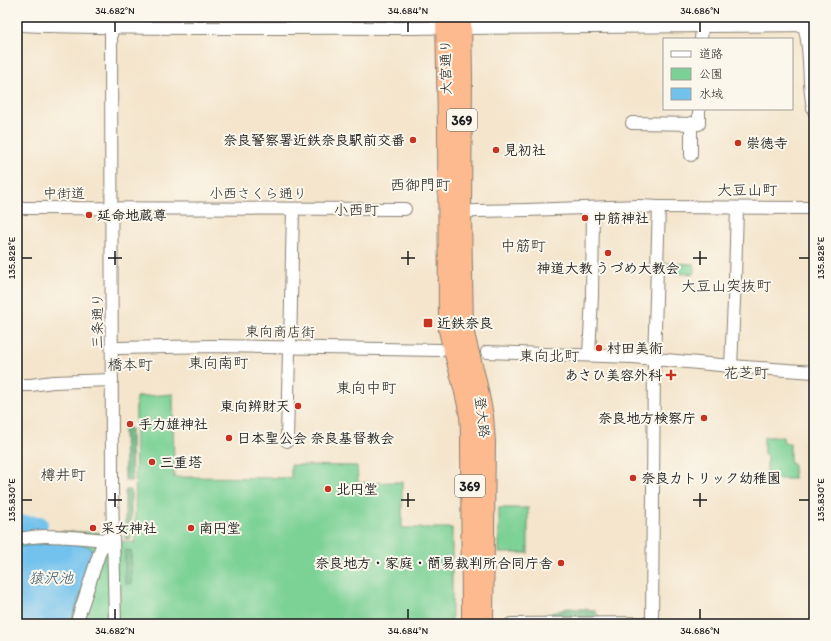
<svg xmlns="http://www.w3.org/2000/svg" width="831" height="641" font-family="Itim,'Klee One',sans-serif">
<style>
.green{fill:#7bd195;stroke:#4c7658}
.forest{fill:#64b37e;stroke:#40684d}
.water{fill:#73c2ed;stroke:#486f84}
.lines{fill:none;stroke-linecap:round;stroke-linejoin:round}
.river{stroke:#73c2ed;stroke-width:16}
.minor-casing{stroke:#888074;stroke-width:14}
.highway-casing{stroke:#888074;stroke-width:20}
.minor{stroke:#fff;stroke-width:12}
.highway{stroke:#fcba8e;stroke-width:18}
.ticks{fill:none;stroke:#1c1c1c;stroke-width:1.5}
.poi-dot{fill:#c8321e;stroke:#fbf7ec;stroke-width:1.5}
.labels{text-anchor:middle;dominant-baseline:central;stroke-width:4;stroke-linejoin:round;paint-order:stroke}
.shield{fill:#fbf7ec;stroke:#5f5e5a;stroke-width:1}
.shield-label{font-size:13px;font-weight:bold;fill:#1c1c1c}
.street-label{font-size:14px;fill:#1c1c1c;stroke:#fbf7ec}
.poi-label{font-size:14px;font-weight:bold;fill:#1c1c1c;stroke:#fbf7ec;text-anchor:start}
.neighbourhood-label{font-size:15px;fill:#1c1c1c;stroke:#fbf7ec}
.water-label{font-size:15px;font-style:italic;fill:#3a5665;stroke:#fbf7ec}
.neatline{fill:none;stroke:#1c1c1c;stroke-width:1.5}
.ticks-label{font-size:10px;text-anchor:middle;fill:#1c1c1c}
</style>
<rect width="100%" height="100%" fill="#fbf7ec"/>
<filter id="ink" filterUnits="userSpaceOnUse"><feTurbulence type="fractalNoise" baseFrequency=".025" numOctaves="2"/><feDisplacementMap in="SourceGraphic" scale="8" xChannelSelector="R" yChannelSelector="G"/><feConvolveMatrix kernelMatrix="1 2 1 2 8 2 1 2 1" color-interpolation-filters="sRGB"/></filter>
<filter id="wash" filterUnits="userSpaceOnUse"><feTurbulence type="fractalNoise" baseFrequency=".012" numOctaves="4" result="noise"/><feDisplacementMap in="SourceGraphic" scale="16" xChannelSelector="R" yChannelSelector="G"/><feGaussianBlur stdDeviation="0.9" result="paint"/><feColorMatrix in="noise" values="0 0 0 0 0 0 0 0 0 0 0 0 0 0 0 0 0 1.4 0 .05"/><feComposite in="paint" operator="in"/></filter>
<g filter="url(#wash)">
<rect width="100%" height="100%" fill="#f4e5cc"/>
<g class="green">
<path d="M660,263L694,264V274L660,273Z"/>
<path d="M173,394L174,477L291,478V465L357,466L358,483L402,482V528H452V624H17V521H45L43,531L107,533L120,541L135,543L136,397Z"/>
<path d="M764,437H783L784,443H790V464H794V479H767V456L764,455Z"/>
<rect x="499" y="508" width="29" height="45"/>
</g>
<g class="forest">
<path d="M125,428H130L131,429L132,480L131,481H125V480L124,429Z"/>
<path d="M126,490H131V539L130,540L125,539V491Z"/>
<path d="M126,550L131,551V583L130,584L125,583V551Z"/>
<path d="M568,608L595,610L600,620L516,624L514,616L539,617Z"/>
</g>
<path class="water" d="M56,542L85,545L92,549L95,556L70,624H17V547Z"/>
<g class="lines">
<path class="river" d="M17,523L40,524"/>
</g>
</g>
<g filter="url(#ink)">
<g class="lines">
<defs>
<g id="minor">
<path d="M111,17L112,488L115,624"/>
<path d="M802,19C809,39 809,62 810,82C811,92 811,102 814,111"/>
<path d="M17,25C146,30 275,27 404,28C424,28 443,27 462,28L814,25"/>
<path d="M701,39L702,26"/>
<path d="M632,123L699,124V109"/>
<path d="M691,155V123"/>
<path d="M659,207L814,208"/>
<path d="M17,208L405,209"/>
<path d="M455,212L477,211L527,210L639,206L659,207L654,359L652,623L511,624"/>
<path d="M119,348L213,346L440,350"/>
<path d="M487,352L633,357L731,366L814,372"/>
<path d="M589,355L592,296L593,208"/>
<path d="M731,366L735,279L737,208"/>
<path d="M17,385H31L53,382L112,380"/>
<path d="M287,441L289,351L290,347L293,209"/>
<path d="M17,539C26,538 36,536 45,536C68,536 91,539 113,540"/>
<path d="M76,624L101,548L113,540"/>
</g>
<g id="highway">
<path d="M445,17L447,129L448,330C454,359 465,388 469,417C470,425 470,434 470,442L471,624"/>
<path d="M462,17L463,75L462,212L464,330L477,381L484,416L486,442L484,624"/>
</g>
</defs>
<use href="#minor" class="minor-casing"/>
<use href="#highway" class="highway-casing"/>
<use href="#minor" class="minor"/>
<use href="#highway" class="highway"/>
</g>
</g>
<path class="ticks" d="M115,22V32M408,22V32M700,22V32M115,251V265M408,251V265M700,251V265M22,258H32M108,258H122M401,258H415M693,258H707M799,258H809M115,493V507M408,493V507M700,493V507M22,500H32M108,500H122M401,500H415M693,500H707M799,500H809M115,609V619M408,609V619M700,609V619"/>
<g class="poi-dot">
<circle cx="413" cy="140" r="4"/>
<circle cx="738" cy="143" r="4"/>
<circle cx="496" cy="150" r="4"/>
<circle cx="89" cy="215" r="4"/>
<circle cx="585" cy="218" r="4"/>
<circle cx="608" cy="253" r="4"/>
<rect x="423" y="318" width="10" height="10" rx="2"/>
<circle cx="599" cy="348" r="4"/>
<path d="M669 369h4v4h4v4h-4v4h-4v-4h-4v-4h4z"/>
<circle cx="298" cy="406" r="4"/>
<circle cx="704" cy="418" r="4"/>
<circle cx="130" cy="424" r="4"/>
<circle cx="229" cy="438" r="4"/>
<circle cx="152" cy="462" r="4"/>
<circle cx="633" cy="478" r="4"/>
<circle cx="328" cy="489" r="4"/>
<circle cx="93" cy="528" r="4"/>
<circle cx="191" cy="528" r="4"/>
<circle cx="561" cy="563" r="4"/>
</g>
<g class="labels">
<g class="shield">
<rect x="447" y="109" width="30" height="22" rx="3"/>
<rect x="455" y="475" width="30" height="22" rx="3"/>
</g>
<g class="shield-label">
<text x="462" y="120">369</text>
<text x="470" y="486">369</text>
</g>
<g class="street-label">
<text transform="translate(446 67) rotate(-91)">大宮通り</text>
<text x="64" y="193">中街道</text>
<text x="258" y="193">小西さくら通り</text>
<text transform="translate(97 321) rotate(-90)">三条通り</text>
<text transform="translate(280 332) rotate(1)">東向商店街</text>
<text transform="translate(482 417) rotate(83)">登大路</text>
</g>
<g class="poi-label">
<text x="405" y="140" text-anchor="end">奈良警察署近鉄奈良駅前交番</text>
<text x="746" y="143">崇徳寺</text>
<text x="504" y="150">見初社</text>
<text x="97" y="215">延命地蔵尊</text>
<text x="593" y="218">中筋神社</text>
<text x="608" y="268" text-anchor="middle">神道大教 うづめ大教会</text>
<text x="437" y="323">近鉄奈良</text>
<text x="607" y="348">村田美術</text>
<text x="662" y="375" text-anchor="end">あさひ美容外科</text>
<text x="290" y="406" text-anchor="end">東向辨財天</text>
<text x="696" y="418" text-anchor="end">奈良地方検察庁</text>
<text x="138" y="424">手力雄神社</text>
<text x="237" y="438">日本聖公会 奈良基督教会</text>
<text x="160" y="462">三重塔</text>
<text x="641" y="478">奈良カトリック幼稚園</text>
<text x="336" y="489">北円堂</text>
<text x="101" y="528">采女神社</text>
<text x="199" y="528">南円堂</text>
<text x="553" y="563" text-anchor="end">奈良地方・家庭・簡易裁判所合同庁舎</text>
</g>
<g class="neighbourhood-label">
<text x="420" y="185">西御門町</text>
<text x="747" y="190">大豆山町</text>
<text x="356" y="210">小西町</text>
<text x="523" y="246">中筋町</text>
<text x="726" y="286">大豆山突抜町</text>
<text x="549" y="356">東向北町</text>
<text x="218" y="363">東向南町</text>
<text x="130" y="365">橋本町</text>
<text x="746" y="373">花芝町</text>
<text x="366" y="388">東向中町</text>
<text x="63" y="475">樽井町</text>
</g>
<g class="water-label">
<text x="51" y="578">猿沢池</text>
</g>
</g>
<rect width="831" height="641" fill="none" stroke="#fbf7ec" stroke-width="44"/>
<rect x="663" y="38" width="130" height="72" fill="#fbf7ec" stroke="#a29f99"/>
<rect x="671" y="51" width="20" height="6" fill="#ffffff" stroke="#a29f99"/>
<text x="699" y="58" font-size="12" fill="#1c1c1c">道路</text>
<rect x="671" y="68" width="20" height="12" fill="#7bd195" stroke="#a29f99"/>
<text x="699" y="78" font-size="12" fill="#1c1c1c">公園</text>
<rect x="671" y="88" width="20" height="12" fill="#73c2ed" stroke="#a29f99"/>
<text x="699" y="98" font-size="12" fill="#1c1c1c">水域</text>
<rect x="22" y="22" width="787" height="597" class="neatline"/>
<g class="ticks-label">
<text x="115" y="14">34.682°N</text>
<text x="408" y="14">34.684°N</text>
<text x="700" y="14">34.686°N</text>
<text transform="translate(820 258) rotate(-90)" y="4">135.828°E</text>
<text transform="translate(11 258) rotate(-90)" y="4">135.828°E</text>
<text transform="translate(820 500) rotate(-90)" y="4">135.830°E</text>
<text transform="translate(11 500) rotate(-90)" y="4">135.830°E</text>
<text x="115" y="634">34.682°N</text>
<text x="408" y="634">34.684°N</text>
<text x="700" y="634">34.686°N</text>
</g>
</svg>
